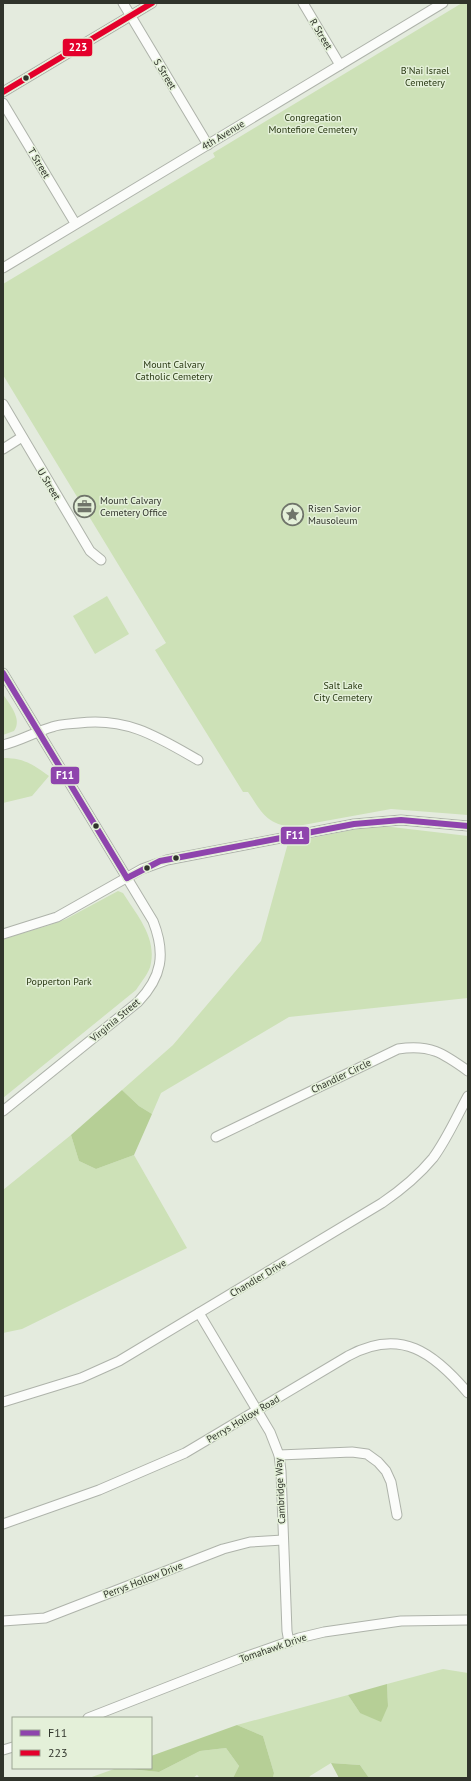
<svg xmlns="http://www.w3.org/2000/svg" width="471" height="1781" font-family="'PT Sans',sans-serif">
<style>
.green{fill:#cde1b7}
.forest{fill:#b6cf96}
.lines{fill:none;stroke-linecap:round;stroke-linejoin:round}
.minor-casing{stroke:#aeb3aa;stroke-width:11}
.minor{stroke:#fbfcfa;stroke-width:9}
.bus-1-casing{stroke:#e4f0d9;stroke-width:9}
.bus-2-casing{stroke:#e4f0d9;stroke-width:9}
.bus-1{stroke:#8e44ad;stroke-width:6}
.bus-2{stroke:#e4002b;stroke-width:6}
.bus-dot{fill:#30342b;stroke:#e4f0d9;stroke-width:1.5}
.labels{text-anchor:middle;dominant-baseline:central;stroke-width:3;stroke-linejoin:round;paint-order:stroke}
.street-label{font-size:10px;fill:#30342b;stroke:#e4f0d9}
.park-label{font-size:10px;fill:#293913;stroke:#e4f0d9}
.poi-label{font-size:10px;fill:#30342b;stroke:#e4f0d9;text-anchor:start}
.line-badge{stroke:#e4f0d9;stroke-width:1.5}
.badge-label{font-size:11px;text-anchor:middle;font-weight:bold;fill:#fff}
</style>
<rect width="100%" height="100%" fill="#e4ebde"/>
<g class="green">
<path d="M462,3H468V815L391,809L292,827C265,823 262,812 248,792H243L155,650L166,643L3,375V284L215,157L213,153Z"/>
<path d="M107,596L129,634L95,654L73,616Z"/>
<path d="M3,694C9,704 23,719 14,731L3,735Z"/>
<path d="M3,758C24,758 32,764 49,776L32,796L3,803Z"/>
<path d="M375,825L468,836V998L289,1017L161,1093L152,1114L139,1106L122,1090L173,1045L261,941L288,843Z"/>
<path d="M118,891L123,893C136,914 156,936 151,963C150,972 141,982 136,990L3,1098V939L50,925L66,919Z"/>
<path d="M71,1135L79,1161L96,1169L134,1155L187,1248L22,1329L3,1333V1190Z"/>
<path d="M443,1669L468,1673V1778H369L360,1765L331,1763L310,1776L309,1778H273L274,1773L263,1736L237,1725L348,1695L360,1713L388,1706L387,1684Z"/>
<path d="M226,1748L239,1766L233,1778H200L197,1775L193,1778H89L117,1768L159,1772L200,1751Z"/>
</g>
<g class="forest">
<path d="M122,1090L139,1106L152,1114L134,1155L96,1169L79,1161L71,1135Z"/>
<path d="M387,1684L388,1706L381,1722L360,1713L348,1695Z"/>
<path d="M237,1725L263,1736L274,1773L273,1778H233L239,1766L226,1748L200,1751L159,1772L119,1768H151V1756Z"/>
<path d="M331,1763L360,1765L369,1778H339Z"/>
</g>
<g class="lines">
<defs>
<g id="minor">
<path d="M123,3L208,145"/>
<path d="M303,3L340,65"/>
<path d="M3,92L152,3"/>
<path d="M3,103L75,223"/>
<path d="M3,268L443,3"/>
<path d="M3,404L90,551L101,560"/>
<path d="M3,449L22,437"/>
<path d="M3,673L153,921C166,954 162,977 138,1002L3,1111"/>
<path d="M3,745C20,741 35,732 52,727C60,724 70,724 79,723C127,717 158,737 198,760"/>
<path d="M3,934L57,917L142,869L167,860L354,824L401,820L468,826"/>
<path d="M216,1137L398,1049C430,1044 443,1053 468,1071"/>
<path d="M199,1313L270,1432L279,1455L281,1471L287,1631L289,1642"/>
<path d="M3,1402L81,1378L119,1361L382,1203C401,1190 419,1175 433,1158C447,1139 457,1116 468,1096"/>
<path d="M279,1455L352,1452L367,1454L378,1462L386,1471L391,1482L397,1515"/>
<path d="M3,1524L99,1490L185,1453L348,1356C401,1327 434,1353 468,1393"/>
<path d="M3,1621L45,1618L223,1549L250,1542L283,1540"/>
<path d="M88,1718L239,1659L299,1638L324,1632L401,1621L468,1620"/>
<path d="M3,1750L13,1747"/>
</g>
</defs>
<use href="#minor" class="minor-casing"/>
<use href="#minor" class="minor"/>
<defs>
<g id="bus-1">
<path d="M3,673L127,878"/>
<path d="M127,878L160,861L354,824L401,820L468,826"/>
</g>
<path id="bus-2" d="M3,92L152,3"/>
</defs>
<use href="#bus-1" class="bus-1-casing"/>
<use href="#bus-2" class="bus-2-casing"/>
<use href="#bus-1" class="bus-1"/>
<use href="#bus-2" class="bus-2"/>
</g>
<defs>
<symbol id="office-ring" viewBox="-11 -11 22 22"><circle r="9.5" fill="#e4f0d9" stroke="#6f746a" stroke-width="1.5"/><path d="M-6-3h4V-5.5h4V-3h4V5H-6ZM-1-4.5V-3h2v-1.5ZM-6 0V1H6V0Z" fill="#6f746a"/></symbol>
<symbol id="sight-ring" viewBox="-11 -11 22 22"><circle r="9.5" fill="#e4f0d9" stroke="#6f746a" stroke-width="1.5"/><path d="M0-6L1.8-2.2L6-1.7L2.9 1.2L3.7 5.4L0 3.3L-3.7 5.4L-2.9 1.2L-6-1.7L-1.8-2.2Z" fill="#6f746a"/></symbol>
</defs>
<g fill-rule="evenodd">
<use href="#office-ring" x="72" y="494" width="25" height="25"/>
<use href="#sight-ring" x="280" y="502" width="25" height="25"/>
</g>
<g class="bus-dot">
<circle cx="26" cy="78" r="3.5"/>
<circle cx="96" cy="826" r="3.5"/>
<circle cx="176" cy="858" r="3.5"/>
<circle cx="147" cy="868" r="3.5"/>
</g>
<g class="labels">
<g class="street-label">
<text transform="translate(321 34) rotate(59)">R Street</text>
<text transform="translate(165 74) rotate(59)">S Street</text>
<text transform="translate(223 135) rotate(-31)">4th Avenue</text>
<text transform="translate(39 163) rotate(59)">T Street</text>
<text transform="translate(49 484) rotate(59)">U Street</text>
<text transform="translate(115 1020) rotate(-40)">Virginia Street</text>
<text transform="translate(341 1076) rotate(-26)">Chandler Circle</text>
<text transform="translate(258 1278) rotate(-31)">Chandler Drive</text>
<text transform="translate(243 1419) rotate(-31)">Perrys Hollow Road</text>
<text transform="translate(280 1491) rotate(-93)">Cambridge Way</text>
<text transform="translate(143 1580) rotate(-21)">Perrys Hollow Drive</text>
<text transform="translate(273 1648) rotate(-19)">Tomahawk Drive</text>
</g>
<g class="park-label">
<text x="425" y="70">B'Nai Israel<tspan x="425" dy="12">Cemetery</tspan></text>
<text x="313" y="117">Congregation<tspan x="313" dy="12">Montefiore Cemetery</tspan></text>
<text x="174" y="364">Mount Calvary<tspan x="174" dy="12">Catholic Cemetery</tspan></text>
<text x="343" y="685">Salt Lake<tspan x="343" dy="12">City Cemetery</tspan></text>
<text x="59" y="981">Popperton Park</text>
</g>
<g class="poi-label">
<text x="100" y="500">Mount Calvary<tspan x="100" dy="12">Cemetery Office</tspan></text>
<text x="308" y="508">Risen Savior<tspan x="308" dy="12">Mausoleum</tspan></text>
</g>
</g>
<g class="line-badge">
<rect x="62" y="38" width="31" height="19" rx="4" fill="#e4002b"/>
<rect x="50" y="766" width="30" height="19" rx="4" fill="#8e44ad"/>
<rect x="280" y="826" width="30" height="19" rx="4" fill="#8e44ad"/>
</g>
<g class="badge-label">
<text x="78" y="51">223</text>
<text x="65" y="779">F11</text>
<text x="295" y="839">F11</text>
</g>
<rect width="471" height="1781" fill="none" stroke="#30342b" stroke-width="8"/>
<rect x="12" y="1717" width="140" height="52" fill="#e4f0d9" stroke="#9ca593"/>
<rect x="20" y="1730" width="20" height="6" fill="#8e44ad" stroke="#9ca593"/>
<text x="48" y="1737" font-size="12" fill="#30342b">F11</text>
<rect x="20" y="1750" width="20" height="6" fill="#e4002b" stroke="#9ca593"/>
<text x="48" y="1757" font-size="12" fill="#30342b">223</text>
</svg>
